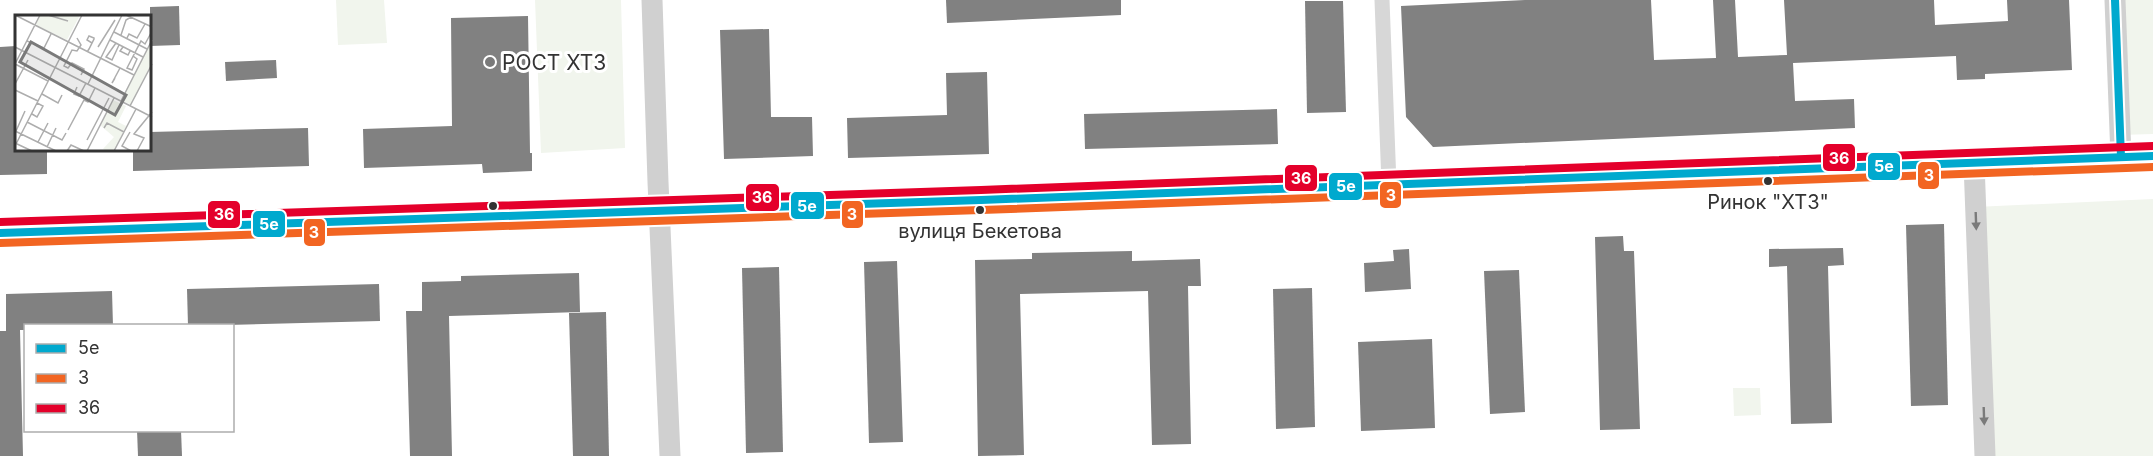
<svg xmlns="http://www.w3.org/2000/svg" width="2153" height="456" font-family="Inter,sans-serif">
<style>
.green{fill:#f1f5ed}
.building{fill:#818181}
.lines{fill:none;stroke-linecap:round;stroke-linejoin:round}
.street{stroke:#d7d7d7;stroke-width:15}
.secondary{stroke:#d0d0d0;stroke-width:21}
.bus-1-casing{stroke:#fff;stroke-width:12}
.bus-2-casing{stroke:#fff;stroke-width:12}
.bus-3-casing{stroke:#fff;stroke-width:12}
.bus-1{stroke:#00a9ce;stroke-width:8}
.bus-2{stroke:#f26522;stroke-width:8}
.bus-3{stroke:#e4002b;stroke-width:8}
.oneway{fill:#7a7a7a}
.poi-dot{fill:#7a7a7a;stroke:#fff;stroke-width:2}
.bus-dot{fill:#333;stroke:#fff;stroke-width:2}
.labels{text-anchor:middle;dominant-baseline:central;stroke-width:6;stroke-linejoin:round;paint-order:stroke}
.bus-label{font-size:20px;fill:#333;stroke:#fff}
.poi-label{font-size:21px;fill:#333;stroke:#fff;text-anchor:start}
.inset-road{fill:none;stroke:#adadad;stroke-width:1.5}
.view{fill:#7a7a7a;fill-opacity:0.15;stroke:#7a7a7a;stroke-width:3}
.inset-edge{fill:none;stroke:#333;stroke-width:3}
.line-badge{stroke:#fff;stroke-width:2}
.badge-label{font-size:16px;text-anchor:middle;font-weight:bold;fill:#fff}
</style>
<rect width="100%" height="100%" fill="#fff"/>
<g class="green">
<path d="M336,0H384L387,43L338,45Z"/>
<path d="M535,0H621L625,148L541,153Z"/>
<path d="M2116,0H2153V134L2120,135Z"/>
<path d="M2153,199V456H1985L1975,207Z"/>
<path d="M1733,388H1760L1761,415L1734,416Z"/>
</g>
<g class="building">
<path d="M946,0H1121V15L947,23Z"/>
<path d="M1525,0H1651L1654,60L1716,58L1713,0H1735L1738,57L1787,55L1784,0H1934L1935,25L2008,21L2007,0H2069L2072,70L1985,74V79L1957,80L1956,56L1793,63L1795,101L1854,99L1855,128L1433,147L1406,117L1401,6Z"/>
<path d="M1305,1H1343L1346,112L1307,113Z"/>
<path d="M179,6L180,45L150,46V7Z"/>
<path d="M528,16L530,153H532V171L483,173L482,164L364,168L363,129L452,126L451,18Z"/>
<path d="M769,29L771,117H812L813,156L724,159L720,30Z"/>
<path d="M16,46V150H47V174L0,175V47Z"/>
<path d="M276,60L277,78L226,81L225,62Z"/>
<path d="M987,72L989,154L848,158L847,118L947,115L946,73Z"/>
<path d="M1277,109L1278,144L1085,149L1084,114Z"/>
<path d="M308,128L309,166L133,171V150H150V132Z"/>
<path d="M1944,224L1948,405L1911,406L1906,225Z"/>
<path d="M1623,236L1624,251H1634L1640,429L1600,430L1595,237Z"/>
<path d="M1843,248L1844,265L1828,266L1832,423L1791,424L1787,266L1769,267V249Z"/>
<path d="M1409,249L1411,289L1365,292L1364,263L1394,261L1393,250Z"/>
<path d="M1132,251V261L1200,259L1201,286H1188L1191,444L1152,445L1148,291L1020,294L1024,455L978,456L975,260L1032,259V253Z"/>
<path d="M897,261L903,442L869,443L864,262Z"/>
<path d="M779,267L783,452L746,453L742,268Z"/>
<path d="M1519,270L1525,412L1490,414L1484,271Z"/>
<path d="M579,273L580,312L449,316L452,456H410L406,311H422V282L461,281V276Z"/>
<path d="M379,284L380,321L188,326L187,289Z"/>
<path d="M1312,288L1315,427L1276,429L1273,289Z"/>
<path d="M112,291L113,326H26V330H20L23,456H0V331H6V294Z"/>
<path d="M606,312L609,456H573L569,313Z"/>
<path d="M1432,339L1435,428L1361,431L1358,342Z"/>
<path d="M137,430H181L182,456H138Z"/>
</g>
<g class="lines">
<path class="street" d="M1382,0L1389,184"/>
<g class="secondary">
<path d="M652,0L658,182L670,456"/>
<path d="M2115,0L2121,157"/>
<path d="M1974,163L1985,456"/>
<path d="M0,233L981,200L2153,156"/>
</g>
<defs>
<g id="bus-1">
<path d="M2115,0L2121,157"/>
<path d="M0,233L981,200L2153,156"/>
</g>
<path id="bus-2" d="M0,243L981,210L2153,167"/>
<path id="bus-3" d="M0,222L981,190L2153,146"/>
</defs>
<use href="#bus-1" class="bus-1-casing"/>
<use href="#bus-2" class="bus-2-casing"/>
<use href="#bus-3" class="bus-3-casing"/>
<use href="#bus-1" class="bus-1"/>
<use href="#bus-2" class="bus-2"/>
<use href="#bus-3" class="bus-3"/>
</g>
<defs><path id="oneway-solid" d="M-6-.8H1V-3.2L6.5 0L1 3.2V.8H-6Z" transform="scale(1.5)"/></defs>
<g class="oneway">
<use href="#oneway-solid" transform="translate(1976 221) rotate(88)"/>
<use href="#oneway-solid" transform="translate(1984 416) rotate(88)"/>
</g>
<circle class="poi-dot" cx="490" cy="62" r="6"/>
<g class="bus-dot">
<circle cx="1768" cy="181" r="5"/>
<circle cx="493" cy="206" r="5"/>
<circle cx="980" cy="210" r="5"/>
</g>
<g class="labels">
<g class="bus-label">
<text x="1768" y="202">Ринок "ХТЗ"</text>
<text x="980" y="231">вулиця Бекетова</text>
</g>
<g class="poi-label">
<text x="502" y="62">РОСТ ХТЗ</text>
</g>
</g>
<g transform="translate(15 15)">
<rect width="136" height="136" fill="#fff"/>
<path d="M25,0H65L52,25L21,10ZM136,26V49L116,90L106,85ZM98,85L111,91L103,107L111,111L99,136H92L88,134L99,122L85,110Z" fill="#f1f5ed"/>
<path class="inset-road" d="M0,0L119,60M33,0L53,6M111,0L137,12M99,17L132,34M106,20L111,5L116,2M62,23L66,30L62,36L57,35L49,51L53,53L57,48L69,54L66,60M112,23L114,19L122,23L130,9M95,25L128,42M12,26L29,33L36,19M101,28L91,42L97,45L104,30M0,32L137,102M83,32L100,5M108,32L105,36L113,40L115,36M72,37L74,34L79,24V23L74,21L72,25L77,28M118,41L122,44L117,55L112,53L126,26L130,29L136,18M0,49L25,0M0,49L33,66M100,63L97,68L105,53M0,69L13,45M73,69L107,0M62,72L59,79L64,81L71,68M0,75L23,86M27,79L43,88L47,80M106,86L137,25M115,91L137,49M17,99L22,102L28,91L22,88M12,107L47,125L51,118M89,113L92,108L109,117M53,115L69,85L73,87L80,73M0,116L41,136M1,116L10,96M115,117L107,131L116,136M72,125L94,83M23,127L33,108M0,128L17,136M0,131L67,0M32,132L41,113M52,136L56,130L69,136M72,136L99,83M99,136L121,94M122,136L129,123L119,119L137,97"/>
<path class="view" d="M16,27L111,80L100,100L5,47Z"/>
<rect width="136" height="136" class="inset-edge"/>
</g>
<g class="line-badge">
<rect x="1822" y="143" width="34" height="29" rx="6" fill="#e4002b"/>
<rect x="1867" y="152" width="34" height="29" rx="6" fill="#00a9ce"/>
<rect x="1917" y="161" width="23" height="29" rx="6" fill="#f26522"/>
<rect x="1284" y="164" width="34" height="28" rx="6" fill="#e4002b"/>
<rect x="1328" y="172" width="35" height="29" rx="6" fill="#00a9ce"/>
<rect x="1379" y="181" width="23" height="28" rx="6" fill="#f26522"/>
<rect x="745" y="183" width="35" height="29" rx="6" fill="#e4002b"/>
<rect x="790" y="191" width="35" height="29" rx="6" fill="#00a9ce"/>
<rect x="841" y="200" width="23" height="29" rx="6" fill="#f26522"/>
<rect x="207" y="200" width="34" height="29" rx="6" fill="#e4002b"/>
<rect x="252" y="210" width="34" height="28" rx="6" fill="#00a9ce"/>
<rect x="303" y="218" width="23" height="29" rx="6" fill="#f26522"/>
</g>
<g class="badge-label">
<text x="1839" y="164">36</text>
<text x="1884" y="172">5е</text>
<text x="1929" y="181">3</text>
<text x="1301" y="184">36</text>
<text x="1346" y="192">5е</text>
<text x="1391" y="201">3</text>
<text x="762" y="203">36</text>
<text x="807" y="212">5е</text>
<text x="852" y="220">3</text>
<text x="224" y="220">36</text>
<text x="269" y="230">5е</text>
<text x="314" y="238">3</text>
</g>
<rect x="24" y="324" width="210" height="108" fill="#ffffff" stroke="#adadad" stroke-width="1.5"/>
<rect x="36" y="344" width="30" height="9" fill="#00a9ce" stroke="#adadad" stroke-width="1.5"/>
<text x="78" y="354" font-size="18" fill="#333333">5е</text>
<rect x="36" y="374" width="30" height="9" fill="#f26522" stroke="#adadad" stroke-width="1.5"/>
<text x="78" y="384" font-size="18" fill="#333333">3</text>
<rect x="36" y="404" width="30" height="9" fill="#e4002b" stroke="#adadad" stroke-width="1.5"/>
<text x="78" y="414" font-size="18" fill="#333333">36</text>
</svg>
